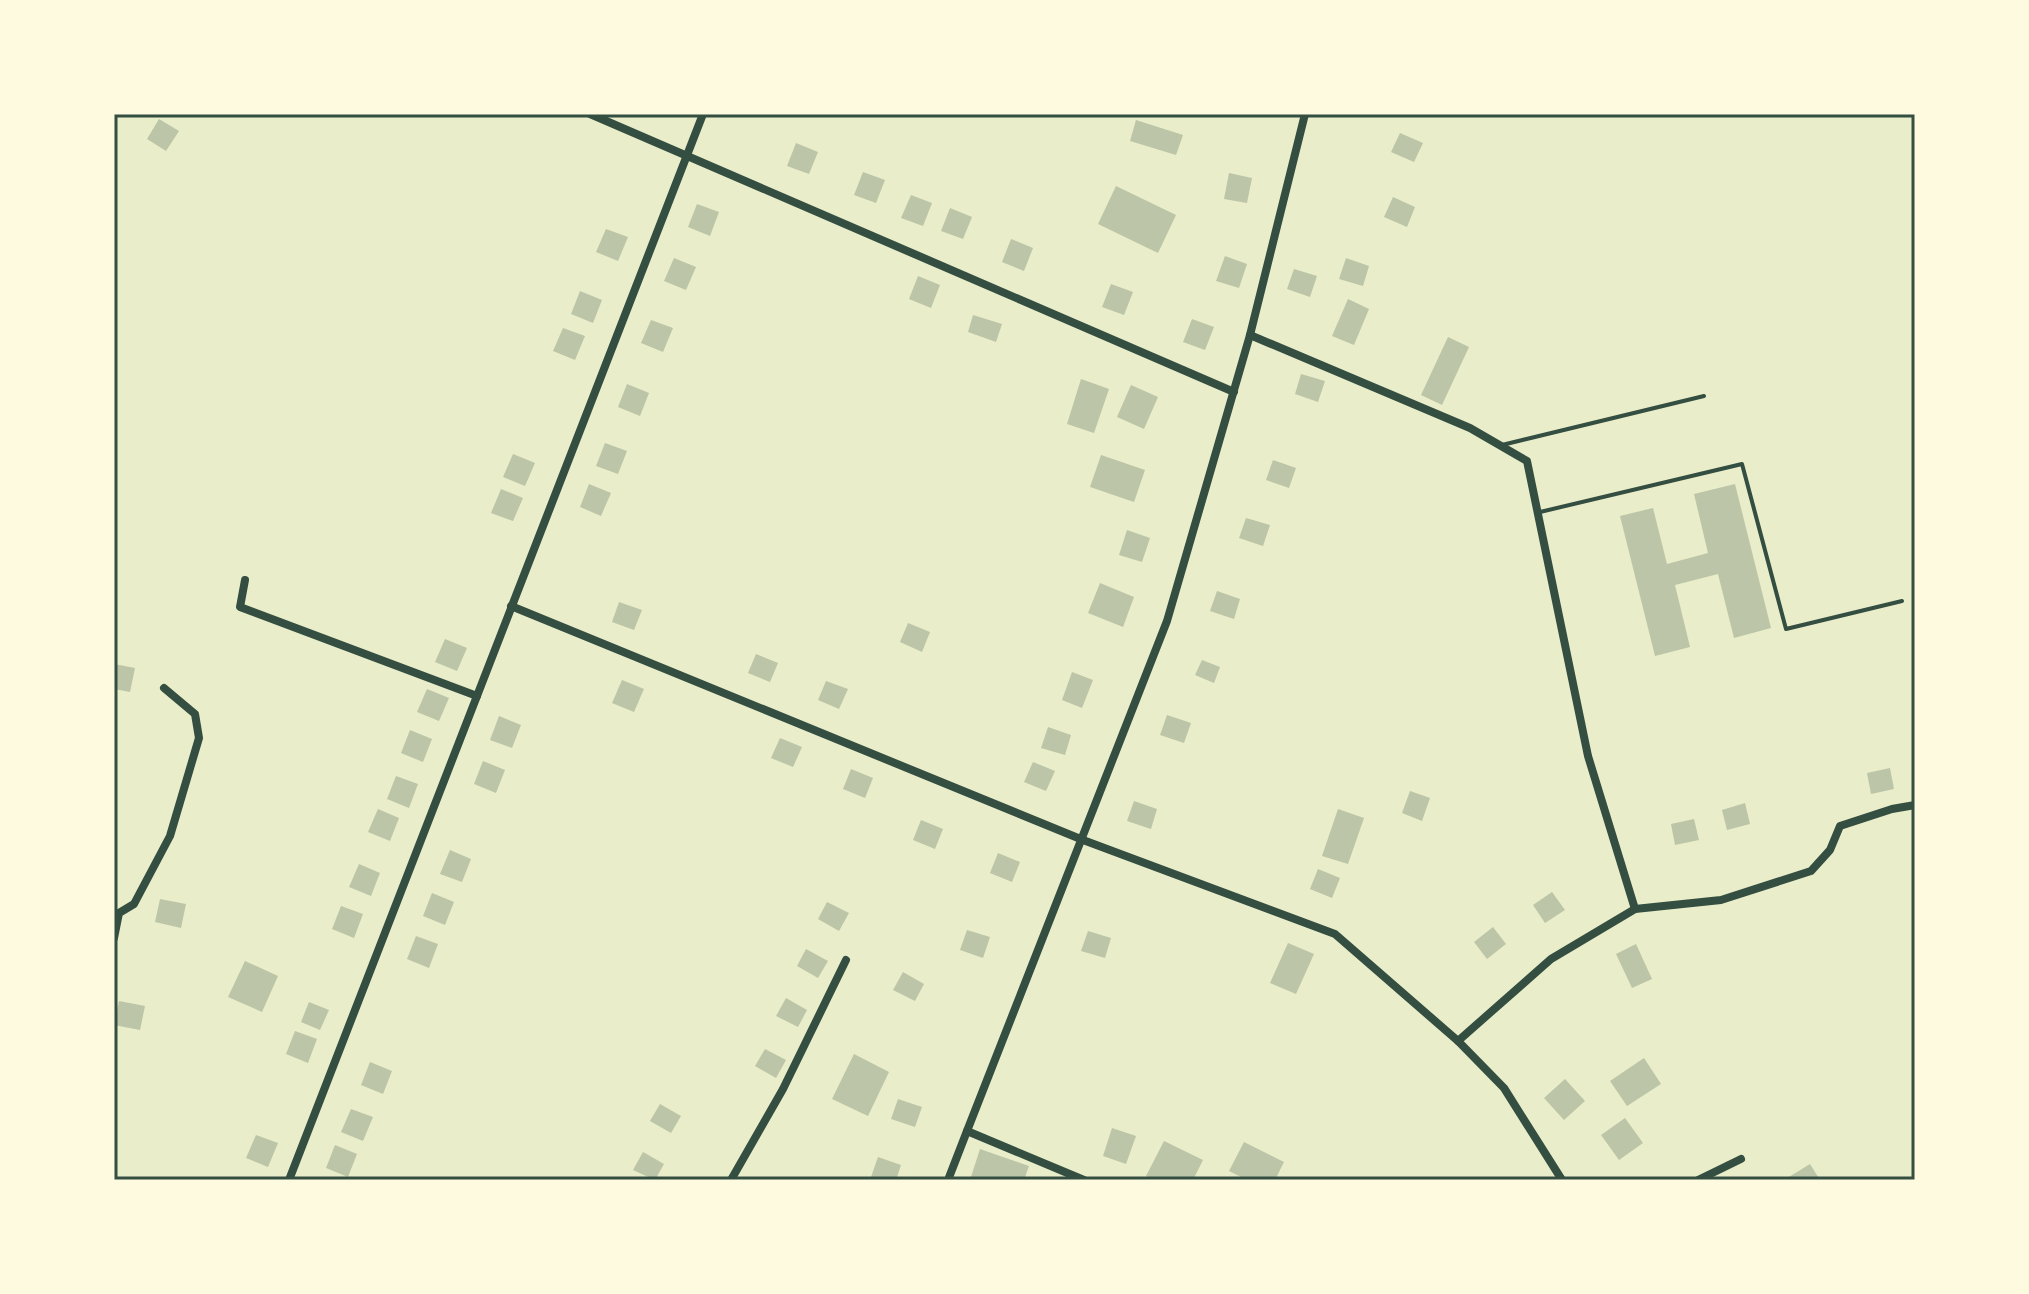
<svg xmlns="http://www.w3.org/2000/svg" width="2029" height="1294" font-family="Commissioner,sans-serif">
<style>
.building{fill:#bcc5a7}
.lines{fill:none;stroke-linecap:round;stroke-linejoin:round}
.service{stroke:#344e41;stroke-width:4}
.minor{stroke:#344e41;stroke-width:8}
.neatline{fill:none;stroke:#344e41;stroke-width:3}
</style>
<rect width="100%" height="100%" fill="#e9edc9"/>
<g class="building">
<path d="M159,119L179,131L166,151L147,139Z"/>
<path d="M1136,120L1183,135L1176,155L1130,141Z"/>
<path d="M1400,133L1423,143L1414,162L1391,152Z"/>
<path d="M796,143L818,152L809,174L787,166Z"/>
<path d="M863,172L885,180L876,203L854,195Z"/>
<path d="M1229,173L1252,178L1247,203L1224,199Z"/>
<path d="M1116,186L1176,215L1158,253L1098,224Z"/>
<path d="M911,195L932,203L923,226L901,218Z"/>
<path d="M1393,197L1415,207L1407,227L1384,217Z"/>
<path d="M697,204L719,212L710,236L688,227Z"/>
<path d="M950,208L972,217L963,239L941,231Z"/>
<path d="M606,229L628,237L618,261L596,252Z"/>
<path d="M1011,239L1033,248L1024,271L1002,262Z"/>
<path d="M1225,256L1247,264L1239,288L1216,281Z"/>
<path d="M674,258L696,267L686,290L664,281Z"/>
<path d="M1346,258L1369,266L1363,286L1339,279Z"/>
<path d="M1294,269L1317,276L1310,297L1287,289Z"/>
<path d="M918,276L940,285L931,308L909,299Z"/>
<path d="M1111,284L1133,292L1124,315L1102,307Z"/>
<path d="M580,291L602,300L593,323L571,314Z"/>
<path d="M1348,299L1369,309L1354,345L1332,336Z"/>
<path d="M973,315L1002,324L996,342L968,332Z"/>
<path d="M1192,319L1214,327L1205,350L1183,342Z"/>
<path d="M651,320L673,328L663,352L641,343Z"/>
<path d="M563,328L585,336L575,360L553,351Z"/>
<path d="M1448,337L1469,347L1442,405L1421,395Z"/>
<path d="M1301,374L1325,381L1318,402L1295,394Z"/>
<path d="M1081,379L1109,389L1094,433L1067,424Z"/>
<path d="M627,384L649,393L640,416L618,407Z"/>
<path d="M1131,385L1158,397L1144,429L1117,417Z"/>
<path d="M605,443L627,451L618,474L596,466Z"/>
<path d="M513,454L535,463L525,486L503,477Z"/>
<path d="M1101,455L1145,470L1134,502L1090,487Z"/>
<path d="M1273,460L1296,468L1289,488L1266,480Z"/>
<path d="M589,484L611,493L601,516L580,507Z"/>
<path d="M1735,484L1771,628L1734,638L1718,574L1675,585L1690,647L1655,656L1620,516L1653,508L1667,564L1708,553L1694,494Z"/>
<path d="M501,489L523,498L513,521L491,513Z"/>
<path d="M1246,518L1270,525L1263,546L1239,538Z"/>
<path d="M1127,530L1150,538L1142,562L1119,555Z"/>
<path d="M1100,583L1134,597L1123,627L1088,613Z"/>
<path d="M1217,591L1240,599L1234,619L1210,611Z"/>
<path d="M619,602L642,610L634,630L612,622Z"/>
<path d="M908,623L930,632L922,652L900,642Z"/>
<path d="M445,639L467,648L457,671L435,662Z"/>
<path d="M756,654L778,663L770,682L748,673Z"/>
<path d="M1202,660L1220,667L1214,683L1195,675Z"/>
<path d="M114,664L135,668L130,692L114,689Z"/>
<path d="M1072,672L1093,680L1082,708L1062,700Z"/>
<path d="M622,680L644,689L634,712L612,703Z"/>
<path d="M826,681L848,689L839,709L818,700Z"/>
<path d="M427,689L449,698L439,721L417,712Z"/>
<path d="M1167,715L1191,723L1184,743L1160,735Z"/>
<path d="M499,716L521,725L512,748L490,740Z"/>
<path d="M1048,727L1071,735L1065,755L1041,748Z"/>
<path d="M410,730L432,739L423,762L401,753Z"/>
<path d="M780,738L802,747L793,767L771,758Z"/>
<path d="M483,761L505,770L496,793L474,784Z"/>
<path d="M1033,762L1055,771L1046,791L1024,782Z"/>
<path d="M1890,768L1894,789L1871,794L1867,773Z"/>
<path d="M851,769L873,778L865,798L843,789Z"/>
<path d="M396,776L418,784L409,808L387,799Z"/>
<path d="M1410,791L1430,798L1422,821L1402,813Z"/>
<path d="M1134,801L1157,809L1151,829L1127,821Z"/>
<path d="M1745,803L1750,824L1727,830L1722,810Z"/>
<path d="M378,809L399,818L390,841L368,832Z"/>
<path d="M1338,809L1364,818L1348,864L1322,856Z"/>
<path d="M1694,819L1699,840L1675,845L1671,824Z"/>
<path d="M921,820L943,829L935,849L913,840Z"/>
<path d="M450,850L471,859L462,882L440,874Z"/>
<path d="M998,853L1020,862L1012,882L990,873Z"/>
<path d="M359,864L380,873L371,896L349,887Z"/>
<path d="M1318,869L1340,878L1332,898L1310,889Z"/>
<path d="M1552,892L1565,910L1545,923L1533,905Z"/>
<path d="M432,893L454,902L445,925L423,916Z"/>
<path d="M160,899L186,904L181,928L155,922Z"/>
<path d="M827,902L849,913L839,931L818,919Z"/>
<path d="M341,906L363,914L354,938L332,929Z"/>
<path d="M1493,927L1506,944L1487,959L1474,942Z"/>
<path d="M967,930L990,937L983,958L960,950Z"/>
<path d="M1088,931L1111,938L1105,958L1081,951Z"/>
<path d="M416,936L438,944L429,968L407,959Z"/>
<path d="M1288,943L1314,954L1296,994L1270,983Z"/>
<path d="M1636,944L1652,979L1632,988L1616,954Z"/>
<path d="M806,949L828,961L818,978L797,966Z"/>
<path d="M245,961L278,976L262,1012L228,997Z"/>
<path d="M903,972L924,984L915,1001L893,990Z"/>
<path d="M786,998L807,1010L798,1027L776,1016Z"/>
<path d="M119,1001L145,1006L140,1030L114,1025Z"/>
<path d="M309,1002L329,1010L320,1030L301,1022Z"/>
<path d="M295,1031L317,1039L308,1063L286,1054Z"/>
<path d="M765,1049L786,1060L776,1078L755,1066Z"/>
<path d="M854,1054L889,1072L868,1116L832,1099Z"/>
<path d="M1644,1058L1661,1084L1627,1106L1610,1081Z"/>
<path d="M370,1062L392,1071L383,1094L361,1085Z"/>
<path d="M1565,1079L1585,1101L1564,1120L1544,1098Z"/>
<path d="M898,1099L922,1107L915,1127L891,1119Z"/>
<path d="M660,1104L681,1116L671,1133L650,1121Z"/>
<path d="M351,1109L373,1117L363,1141L341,1132Z"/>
<path d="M1625,1118L1643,1143L1619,1160L1601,1135Z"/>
<path d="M1112,1128L1136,1136L1126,1164L1103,1156Z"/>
<path d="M256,1135L278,1143L268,1167L246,1158Z"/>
<path d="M1164,1141L1203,1160L1193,1180H1155L1146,1176Z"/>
<path d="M1244,1142L1284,1162L1275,1180H1247L1229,1171Z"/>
<path d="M335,1145L357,1154L348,1177L326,1168Z"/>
<path d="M980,1149L1029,1166L1024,1180H970Z"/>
<path d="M643,1152L664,1164L655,1180L633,1170Z"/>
<path d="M878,1157L901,1165L896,1180H870Z"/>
<path d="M1810,1164L1820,1180H1784Z"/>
</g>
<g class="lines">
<g class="service">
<path d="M1502,445L1704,396"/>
<path d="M1540,512L1742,464L1786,629L1902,601"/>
</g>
<g class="minor">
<path d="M590,114L1234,392"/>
<path d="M1250,335L1470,428L1527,461L1588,756L1635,909"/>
<path d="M245,580L240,607L477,696"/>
<path d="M511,606L1083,840L1335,934L1458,1041L1504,1088L1562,1180"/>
<path d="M114,938L119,913L134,904L170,836L199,738L195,714L164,688"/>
<path d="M1458,1041L1551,959L1635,909L1721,900L1811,871L1830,850L1840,826L1892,809L1915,805"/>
<path d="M967,1131L1167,621L1250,335L1305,114"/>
<path d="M289,1180L703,114"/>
<path d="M731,1180L783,1089L846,960"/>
<path d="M948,1180L967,1131L1084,1180"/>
<path d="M1698,1180L1741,1159"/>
</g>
</g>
<rect width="2029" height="1294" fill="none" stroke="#fefae0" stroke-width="232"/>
<rect x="116" y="116" width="1797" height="1062" class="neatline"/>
</svg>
